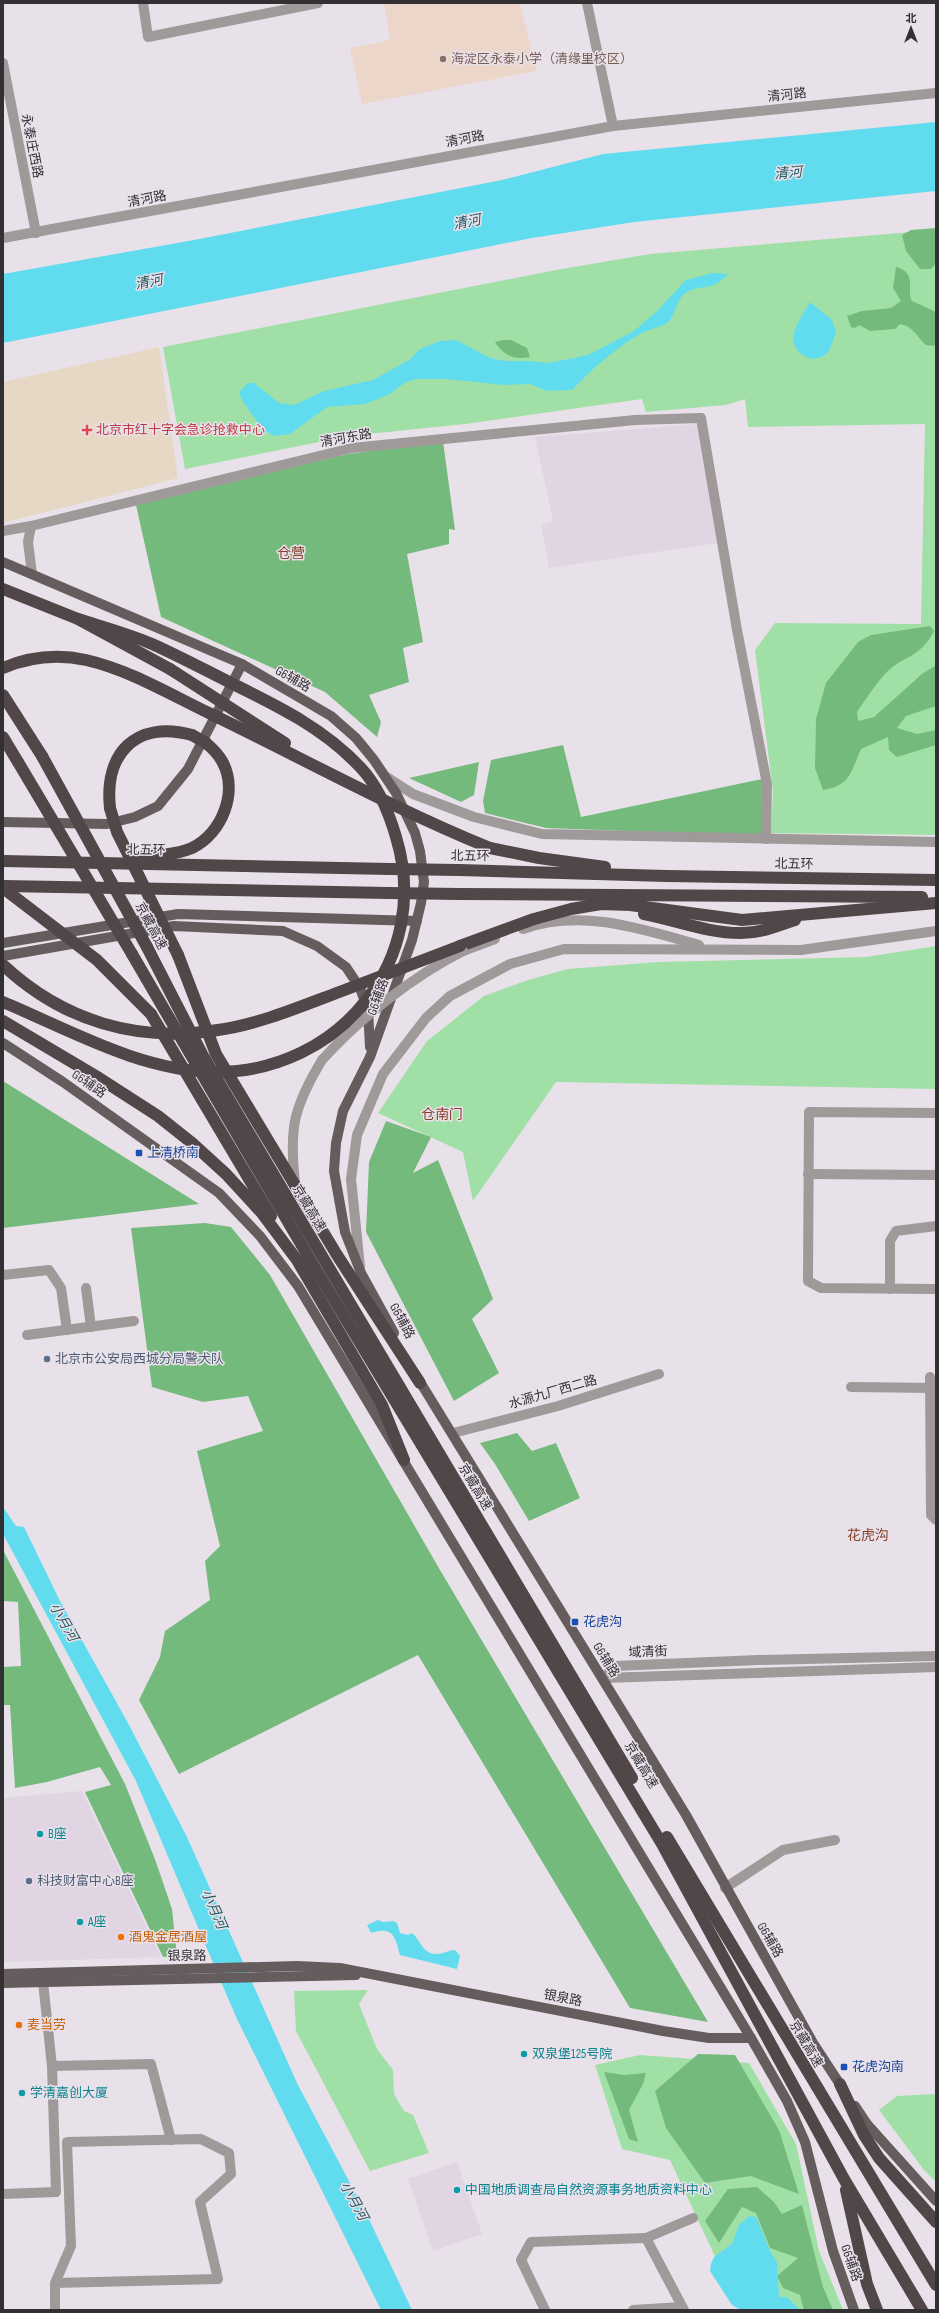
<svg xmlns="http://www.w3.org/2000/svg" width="939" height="2313" font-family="'Sofia Sans Condensed','Noto Sans SC',sans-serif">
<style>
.built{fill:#e1d4e3}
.education{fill:#ecd5c9}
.medical{fill:#e7d8c5}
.green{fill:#a0e0a6}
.forest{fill:#75ba7d}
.water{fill:#61dcee}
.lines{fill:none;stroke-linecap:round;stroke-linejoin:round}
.minor{stroke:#9f999a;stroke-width:10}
.major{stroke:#655c5d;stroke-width:10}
.highway{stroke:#514648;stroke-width:12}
.minor-bridge{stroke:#9f999a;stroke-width:10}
.highway-bridge{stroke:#514648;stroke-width:12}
.education-dot{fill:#8d6e63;stroke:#e9e1ea;stroke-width:1.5}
.health-dot{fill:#e0444e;stroke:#e9e1ea;stroke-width:1.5}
.transit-dot{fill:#1a4fb4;stroke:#e9e1ea;stroke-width:1.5}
.service-dot{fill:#5c6f8a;stroke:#e9e1ea;stroke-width:1.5}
.culture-dot{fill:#0f9aa8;stroke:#e9e1ea;stroke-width:1.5}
.food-dot{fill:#e8710a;stroke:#e9e1ea;stroke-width:1.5}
.labels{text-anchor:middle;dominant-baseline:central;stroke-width:3;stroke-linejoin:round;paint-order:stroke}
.education-label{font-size:13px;fill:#785e54;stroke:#e9e1ea;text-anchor:start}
.street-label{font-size:13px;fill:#333034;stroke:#e9e1ea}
.health-label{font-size:13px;fill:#be3a42;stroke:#e9e1ea;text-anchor:start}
.transit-label{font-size:13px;fill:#164399;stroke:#e9e1ea;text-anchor:start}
.service-label{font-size:13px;fill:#4e5e75;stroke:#e9e1ea;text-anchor:start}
.culture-label{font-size:13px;fill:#0d838f;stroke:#e9e1ea;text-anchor:start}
.food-label{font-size:13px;fill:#c56008;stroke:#e9e1ea;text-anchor:start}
.water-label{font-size:14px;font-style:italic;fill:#265a62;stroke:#e9e1ea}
.neighbourhood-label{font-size:14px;fill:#85412b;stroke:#e9e1ea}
</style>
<rect width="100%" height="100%" fill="#e9e1ea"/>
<g class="built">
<path d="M698,424L718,543L549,568L541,525L553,521L535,437Z"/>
<path d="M82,1791L161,1957L3,1962V1798Z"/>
<path d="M457,2162L482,2234L433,2251L408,2179Z"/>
</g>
<path class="education" d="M384,3H520L537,71L362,104L350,48L390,40Z"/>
<path class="medical" d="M159,347L178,478L3,523V382Z"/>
<g class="green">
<path d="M936,230V835L771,833L773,791L755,650L775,623L921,624L925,424L748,427L745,399L726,405L646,412L642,399L465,424L349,436L185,469L163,347L556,270L650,254Z"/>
<path d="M936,946V1089L556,1082L473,1201L463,1152L378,1113L427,1041L484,996L528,980L568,969L658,962L866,957Z"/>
<path d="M368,1990L359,2004L377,2049L393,2070L394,2094L404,2111L413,2115L429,2153L370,2171L296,2031L294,1991Z"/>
<path d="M640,2055L749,2063L796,2144L819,2251L843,2310H740L670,2160L622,2149L595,2065Z"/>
<path d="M936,2094V2182L924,2170L879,2110L897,2096Z"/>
</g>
<g class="forest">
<path d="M936,228V263L931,269H920L906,251L902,235L911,230Z"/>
<path d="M896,267C918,273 906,289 912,301L936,312V346L926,345C917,337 913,326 900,324L895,329L870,331L859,325L855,328L851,327L847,316L862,311L891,308L901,301L893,288Z"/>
<path d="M503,340H511L527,348L530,357C514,360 504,356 495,342Z"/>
<path d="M443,441L455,530L449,529V544L407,554L423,642L403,648L409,682L369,695L381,722L377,737L325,692L161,617L136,505L348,454Z"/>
<path d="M930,626L934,631C919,660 902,655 885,674C875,685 866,699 857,712L858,721L874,717L922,674L936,665V706L906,716L897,728L917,734L936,730V745L897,757L889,750L888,737L861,749C851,772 850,786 823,790L815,768L816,719L826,683L858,642L871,635Z"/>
<path d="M563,745L581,817L762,779L763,832L760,836L546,828L485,813L483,801L491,760Z"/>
<path d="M479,762L474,795L461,802L409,778Z"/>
<path d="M3,1081L199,1204L3,1228Z"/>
<path d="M386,1121L431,1137L413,1173L438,1160L493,1299L472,1319L499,1373L454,1401L366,1232L369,1162Z"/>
<path d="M205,1223L231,1227L270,1275L440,1570L708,2022L630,2008L418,1655L179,1774L139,1700L160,1657L165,1631L210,1600L205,1561L220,1546L197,1451L263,1431L248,1396L203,1402L152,1387L131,1228Z"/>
<path d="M517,1433L532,1451L556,1443L580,1498L529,1521L495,1464L480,1443Z"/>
<path d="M3,1550L125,1784L156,1862L172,1909L177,1956L163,1957L85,1792L111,1785L100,1767L47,1782L15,1788L10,1705H3V1667L21,1666L18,1602L3,1601Z"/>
<path d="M698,2054L735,2055L779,2130L799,2194L751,2176L705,2183L666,2128L655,2091Z"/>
<path d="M604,2072L624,2075L646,2073L643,2084L629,2110L638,2142L629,2139Z"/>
<path d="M757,2187L774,2202L782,2214L802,2205L823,2287L833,2310H804L800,2295L783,2288L777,2276L798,2258L770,2248L756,2213L742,2207L719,2243L705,2221L728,2189Z"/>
</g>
<g class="water">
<path d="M936,122V191L634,222L532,238L3,343V274L194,240L502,180L603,154Z"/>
<path d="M713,273L728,274C710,293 704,283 687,292C675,299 677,314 668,322C664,326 647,330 640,334C613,350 593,368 572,390L547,391L530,384L504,385L446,379H417L406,382L388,395L365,404L327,407L290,434L275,436L264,431L243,402L239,392L248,383H254L279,403L294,405L324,391L373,380L409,360L420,349L440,341L456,340L490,358L505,361H530L547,363L575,358L590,354L634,331L656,312L686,280Z"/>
<path d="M810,302L832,320L836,333L829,351L822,357L812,359C779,348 798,322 810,302Z"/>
<path d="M3,1507L16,1526L24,1527L59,1599L128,1723L187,1837L297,2083L367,2215L412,2310H381L236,2017L136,1781L3,1534Z"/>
<path d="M378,1920L383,1922L393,1921L397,1923L400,1933L408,1935L412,1933C421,1940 422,1954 437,1954C443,1954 449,1950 455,1950L460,1956L457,1969L400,1955C395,1936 393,1926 371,1933L367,1925Z"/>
<path d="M749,2216L756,2217L771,2253L777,2262L779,2297H787L800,2310H741L732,2305L710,2271L711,2264L714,2257L732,2244L739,2225Z"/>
</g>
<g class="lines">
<g class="minor">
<path d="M143,3L148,37L318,3"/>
<path d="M587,3L613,126"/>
<path d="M3,63L36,233"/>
<path d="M3,238L613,126L936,93"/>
<path d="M31,526L28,542L32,574"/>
<path d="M3,531L31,526L352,448L635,420L701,418L737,630L767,784L766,839"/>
<path d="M385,776L413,794L474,817L542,834L936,842"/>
<path d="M523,929C582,908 642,929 699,945"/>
<path d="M463,951L495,939"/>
<path d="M936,1113L809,1112L808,1281L821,1288L936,1289"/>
<path d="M808,1174L936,1175"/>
<path d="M295,1183C289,1129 293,1108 322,1060"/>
<path d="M360,1267L351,1179L357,1135L383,1074L426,1018L450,996L510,964L564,949L801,950L936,931"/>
<path d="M3,1275L49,1270L61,1288L67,1330"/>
<path d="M86,1288L91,1327"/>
<path d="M890,1289V1241L896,1231L936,1226"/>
<path d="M27,1335L134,1321"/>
<path d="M930,1377L931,1515L936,1520"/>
<path d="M851,1387L936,1388"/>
<path d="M453,1433L558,1406L659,1374"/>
<path d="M603,1678L615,1666L758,1660L936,1656"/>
<path d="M603,1678L936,1667"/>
<path d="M725,1888L783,1850L835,1840"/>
<path d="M52,2066L151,2064L171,2140"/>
<path d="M3,2194L56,2192L52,2066L43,1982"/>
<path d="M55,2283L218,2279L200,2202L231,2174L229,2153L201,2139L67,2142L71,2246L55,2283V2310"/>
<path d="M545,2310L521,2260L531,2242L646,2238"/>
<path d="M633,2310L682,2307"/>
<path d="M684,2310L646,2238L693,2218"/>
</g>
<g class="major">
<path d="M3,562L242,664L331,716L356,738L374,760L396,793L415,833L420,851L424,882L421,903L412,940L370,1057L343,1111L336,1143L334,1171L345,1232L361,1273L394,1333"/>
<path d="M3,822L107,824L135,817L158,806L188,769L242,664"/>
<path d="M3,943L178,914L417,921"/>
<path d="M3,956L174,926L283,931L317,946L346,967L360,988L368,1010L370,1047"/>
<path d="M3,1043L63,1082L219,1193L260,1236L298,1286L751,2038L787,2101L805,2142L833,2251L854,2310"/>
<path d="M417,1377L686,1815L813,2043L843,2089"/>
<path d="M3,1974L297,1966L340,1968L663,2031L709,2038H751"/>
<path d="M3,1983L356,1975"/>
<path d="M855,2106L867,2124L936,2201"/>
</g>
<g class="highway">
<path d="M3,589L78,619L170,669"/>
<path d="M3,695L42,756"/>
<path d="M3,737L18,762"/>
<path d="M110,808C104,753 136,720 192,735"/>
<path d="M490,848L539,858L605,867"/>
<path d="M134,857C153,856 175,855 192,848C222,834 239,791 222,761C218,754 212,748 206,743"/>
<path d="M3,861L390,869"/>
<path d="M459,870L666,876L936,880"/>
<path d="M3,886L389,893"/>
<path d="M459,894L922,897"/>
<path d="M644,914C676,920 707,933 741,933C760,933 778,926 795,920"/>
<path d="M460,946L534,919L571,909L601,904L630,905L742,920L936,903"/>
<path d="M147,947L202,1054L632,1778"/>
<path d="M132,954L315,1268L662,1844L844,2179L922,2310"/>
<path d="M178,955L216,1054L337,1255L420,1383"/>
<path d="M151,1014L271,1216"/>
<path d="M3,1021L99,1078L158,1116L192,1143L226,1174L261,1212L297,1260L382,1405L404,1460"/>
<path d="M667,1837L936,2285"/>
<path d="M840,2084L864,2135L879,2158L936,2222"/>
<path d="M846,2190L867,2284L877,2310"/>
</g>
<path class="minor-bridge" d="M322,1060C360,1018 412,977 463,951"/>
<g class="highway-bridge">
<path d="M3,668C29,657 58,654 86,660C130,670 171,695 211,714C304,759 394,809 490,848"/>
<path d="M170,669L285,743"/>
<path d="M192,735L206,743"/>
<path d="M42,756L147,947"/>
<path d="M18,762L132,954"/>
<path d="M110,808L117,832L178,955"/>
<path d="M390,869L459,870"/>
<path d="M3,888L97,960L151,1014"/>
<path d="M389,893L459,894"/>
<path d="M3,965C63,1021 137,1043 218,1030C260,1024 302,1006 342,991C381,976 421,961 460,946"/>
<path d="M3,1002C70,1030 140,1071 215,1072C340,1073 433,958 396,837C389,813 378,786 361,768C325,729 278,706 231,683C205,670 179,656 152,644C129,634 103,627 78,619"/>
</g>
</g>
<circle class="education-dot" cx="443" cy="59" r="4"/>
<path class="health-dot" d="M85 424h4v4h4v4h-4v4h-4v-4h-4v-4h4z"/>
<g class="transit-dot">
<rect x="135" y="1149" width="8" height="8" rx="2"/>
<rect x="571" y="1618" width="8" height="8" rx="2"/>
<rect x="840" y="2063" width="8" height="8" rx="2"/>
</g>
<g class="service-dot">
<circle cx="47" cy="1359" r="4"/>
<circle cx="29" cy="1881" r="4"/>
</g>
<g class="culture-dot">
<circle cx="40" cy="1834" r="4"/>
<circle cx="80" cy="1922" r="4"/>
<circle cx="524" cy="2054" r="4"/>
<circle cx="22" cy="2093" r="4"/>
<circle cx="457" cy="2190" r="4"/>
</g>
<g class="food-dot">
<circle cx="121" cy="1937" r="4"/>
<circle cx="19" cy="2025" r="4"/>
</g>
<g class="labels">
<g class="education-label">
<text x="451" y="59">海淀区永泰小学（清缘里校区）</text>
</g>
<g class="street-label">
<text transform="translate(787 95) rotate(-6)">清河路</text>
<text transform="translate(465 139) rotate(-11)">清河路</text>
<text transform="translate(32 146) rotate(79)">永泰庄西路</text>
<text transform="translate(147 199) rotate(-11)">清河路</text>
<text transform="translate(346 438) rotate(-10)">清河东路</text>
<text transform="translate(293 679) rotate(30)">G6辅路</text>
<text transform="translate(146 850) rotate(1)">北五环</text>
<text transform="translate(470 856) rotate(1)">北五环</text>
<text transform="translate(794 864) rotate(1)">北五环</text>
<text transform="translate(151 926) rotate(62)">京藏高速</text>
<text transform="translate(378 997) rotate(-70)">G6辅路</text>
<text transform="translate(89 1084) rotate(35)">G6辅路</text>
<text transform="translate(309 1208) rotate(59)">京藏高速</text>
<text transform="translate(402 1321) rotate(62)">G6辅路</text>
<text transform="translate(553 1392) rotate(-16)">水源九厂西二路</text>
<text transform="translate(475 1487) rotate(59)">京藏高速</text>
<text transform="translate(648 1652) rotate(-3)">域清街</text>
<text transform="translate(606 1660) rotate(59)">G6辅路</text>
<text transform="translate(641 1765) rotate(59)">京藏高速</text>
<text transform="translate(770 1940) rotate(60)">G6辅路</text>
<text transform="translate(187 1956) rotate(-1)">银泉路</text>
<text transform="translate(563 1998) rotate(11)">银泉路</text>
<text transform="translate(806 2044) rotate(59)">京藏高速</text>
<text transform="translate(851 2263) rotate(71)">G6辅路</text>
</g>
<g class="health-label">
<text x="96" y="430">北京市红十字会急诊抢救中心</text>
</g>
<g class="transit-label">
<text x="147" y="1153">上清桥南</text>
<text x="583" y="1622">花虎沟</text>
<text x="852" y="2067">花虎沟南</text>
</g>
<g class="service-label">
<text x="55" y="1359">北京市公安局西城分局警犬队</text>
<text x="37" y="1881">科技财富中心B座</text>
</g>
<g class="culture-label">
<text x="48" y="1834">B座</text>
<text x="88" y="1922">A座</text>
<text x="532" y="2054">双泉堡125号院</text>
<text x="30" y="2093">学清嘉创大厦</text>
<text x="465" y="2190">中国地质调查局自然资源事务地质资料中心</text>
</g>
<g class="food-label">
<text x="129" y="1937">酒鬼金居酒屋</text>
<text x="27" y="2025">麦当劳</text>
</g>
<g class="water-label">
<text transform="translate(788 173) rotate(-5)">清河</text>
<text transform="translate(467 222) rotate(-11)">清河</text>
<text transform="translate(149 282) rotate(-11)">清河</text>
<text transform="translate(64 1622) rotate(60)">小月河</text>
<text transform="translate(214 1909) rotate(66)">小月河</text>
<text transform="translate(354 2201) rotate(61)">小月河</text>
</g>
<g class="neighbourhood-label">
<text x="291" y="553">仓营</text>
<text x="442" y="1114">仓南门</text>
<text x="868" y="1535">花虎沟</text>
</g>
</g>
<rect width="939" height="2313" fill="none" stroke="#333034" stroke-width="8"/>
<g transform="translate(911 28)" stroke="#e9e1ea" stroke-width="3" paint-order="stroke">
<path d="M0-3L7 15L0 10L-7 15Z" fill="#333034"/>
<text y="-6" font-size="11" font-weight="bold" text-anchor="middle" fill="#333034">北</text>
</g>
</svg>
